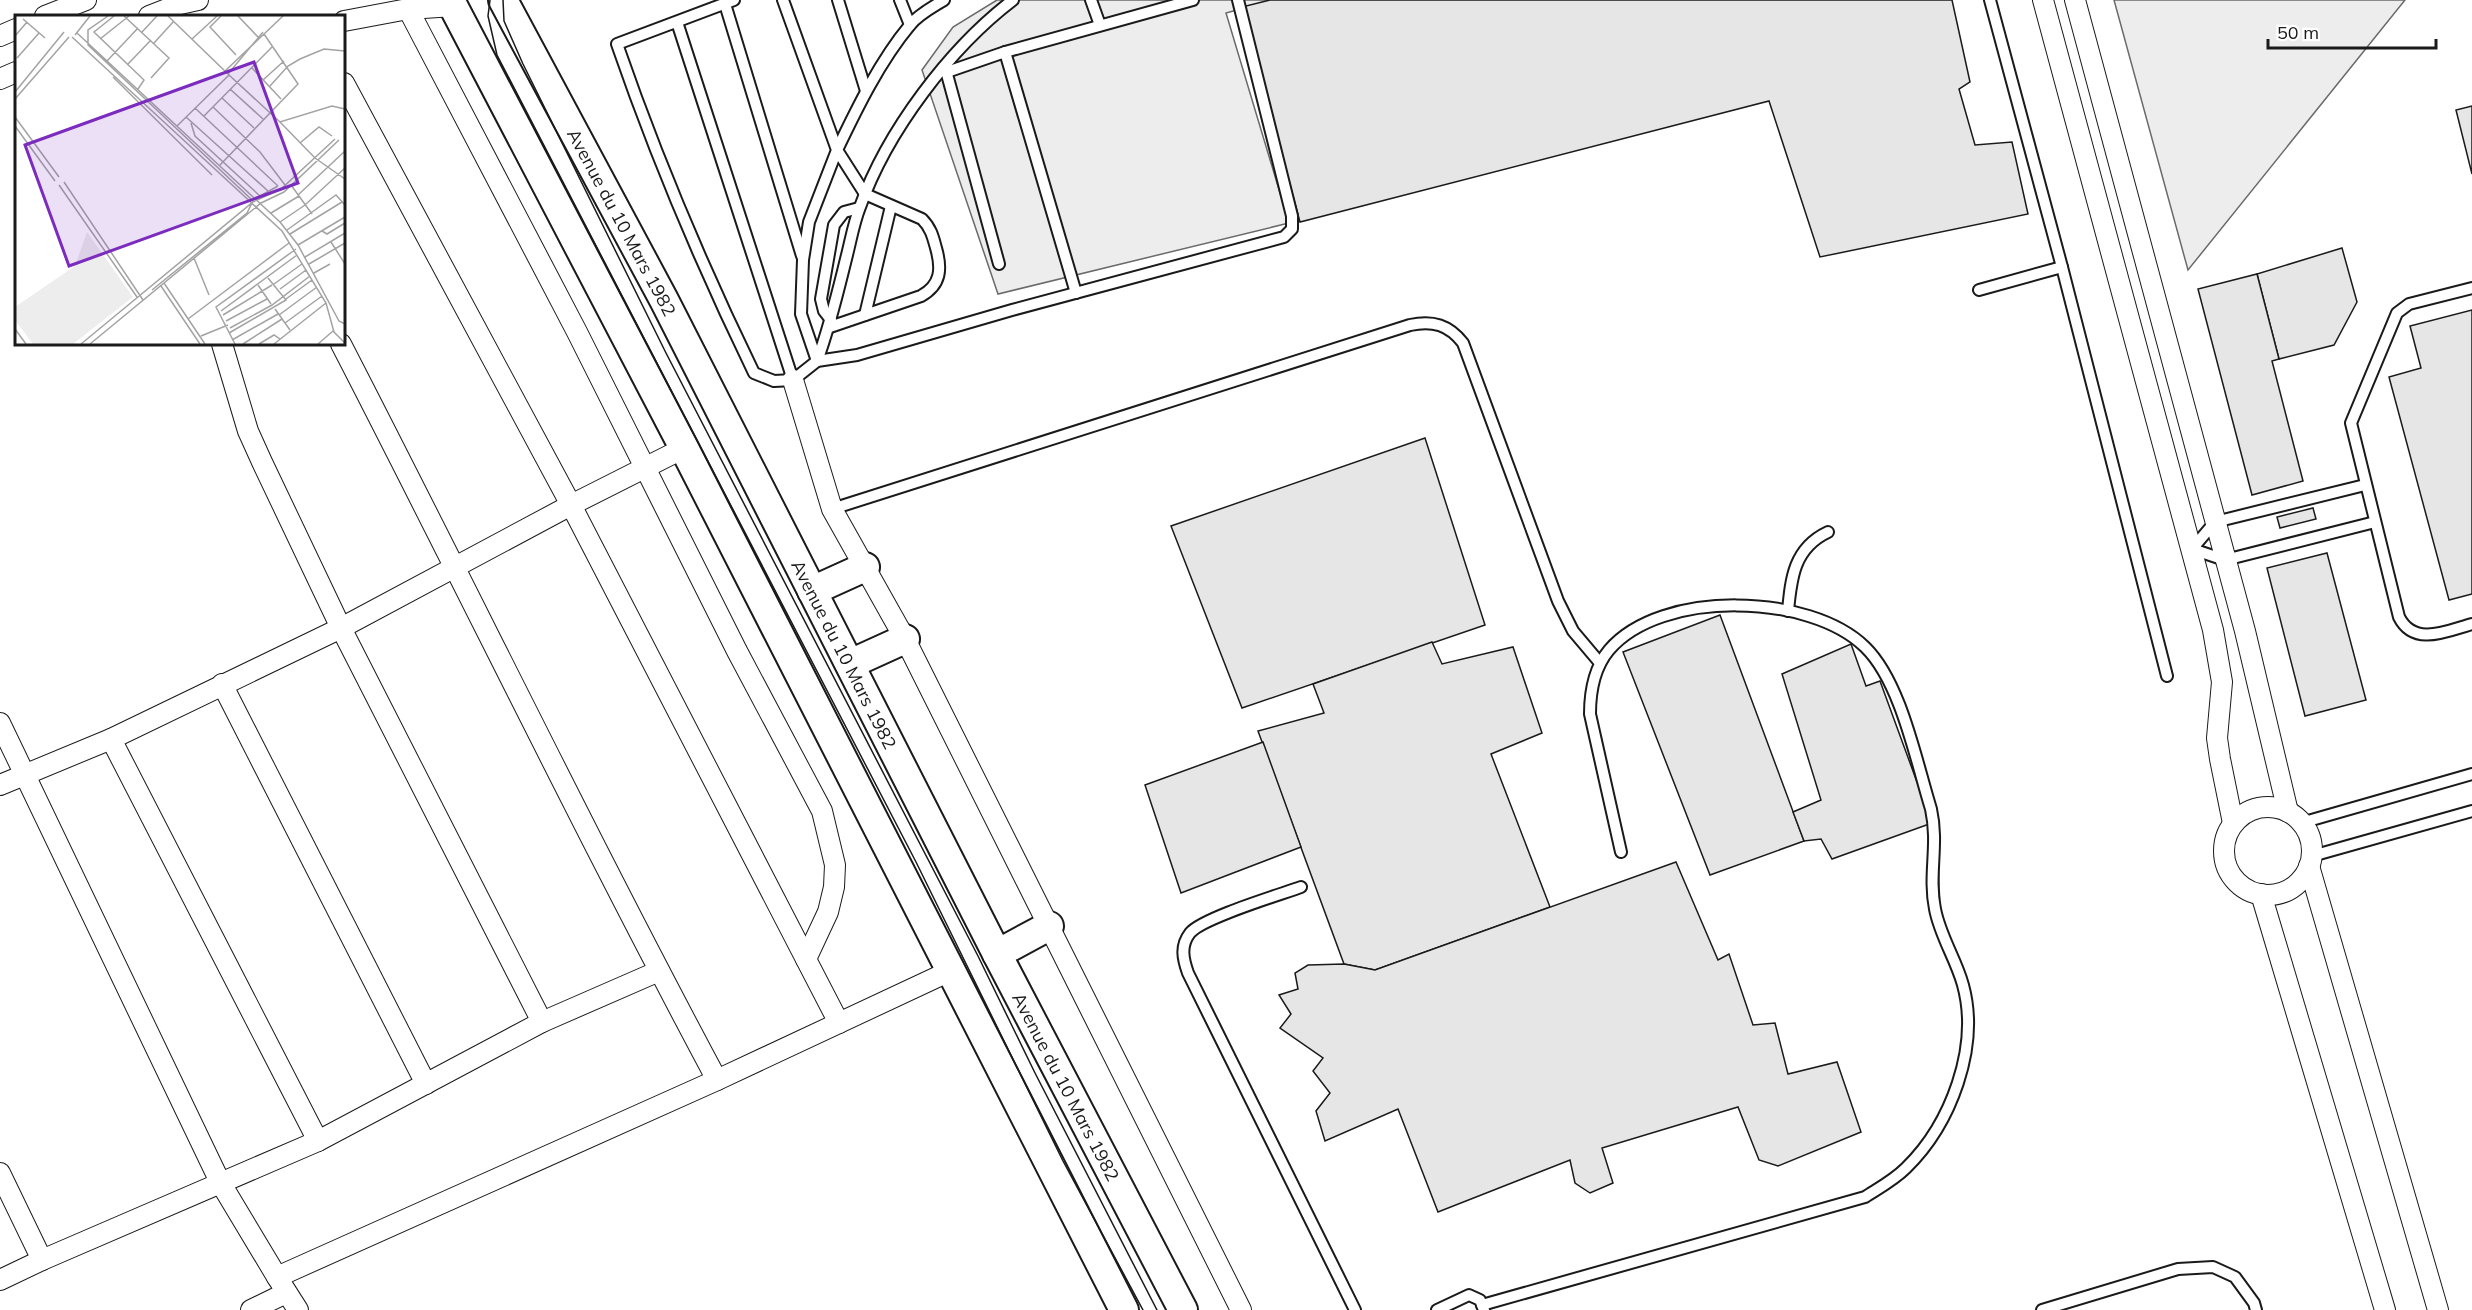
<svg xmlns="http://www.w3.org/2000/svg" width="2472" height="1310" font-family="Mulish,sans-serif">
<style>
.built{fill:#ededed;stroke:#6a6a6a;stroke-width:1.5}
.building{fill:#e6e6e6;stroke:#1a1a1a;stroke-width:1.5}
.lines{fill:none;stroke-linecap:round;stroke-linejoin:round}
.lane-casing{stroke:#1a1a1a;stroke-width:14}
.street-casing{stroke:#1a1a1a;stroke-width:22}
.secondary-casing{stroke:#1a1a1a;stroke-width:32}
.lane{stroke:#fff;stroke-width:10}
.street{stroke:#fff;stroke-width:20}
.secondary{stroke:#fff;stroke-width:28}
.tram{stroke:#1a1a1a;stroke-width:1.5}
.labels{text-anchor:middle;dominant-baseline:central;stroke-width:4.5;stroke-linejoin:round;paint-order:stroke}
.street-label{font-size:18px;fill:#1a1a1a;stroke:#fff}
.inset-road{fill:none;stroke:#a3a3a3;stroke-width:1.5}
.view{fill:#7b2cbf;fill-opacity:0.15;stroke:#7b2cbf;stroke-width:3}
.inset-edge{fill:none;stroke:#1a1a1a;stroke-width:3}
</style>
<rect width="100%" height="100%" fill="#fff"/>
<g class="built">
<path d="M997,0H1272L1226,13L1289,223L998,294L922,70L953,27Z"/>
<path d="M2114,0H2405L2188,270Z"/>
</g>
<g class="building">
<path d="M1270,0H1952L1970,82L1959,89L1975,145L2012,142L2028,214L1820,257L1769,101L1300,222L1242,7Z"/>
<path d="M2472,106V174L2456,110Z"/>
<path d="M2342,248L2357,302L2334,345L2279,359L2257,274Z"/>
<path d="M2257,274L2279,359L2272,361L2303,481L2252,495L2198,289Z"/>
<path d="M2472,310V594L2449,600L2389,377L2421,368L2410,326Z"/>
<path d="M1425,438L1485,625L1242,708L1171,526Z"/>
<path d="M2313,508L2316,519L2280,528L2277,517Z"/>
<path d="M2327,553L2366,700L2305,716L2267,568Z"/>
<path d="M1720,615L1804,841L1710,875L1623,652Z"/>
<path d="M1432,642L1442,664L1513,647L1542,733L1491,754L1550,907L1375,970L1344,964L1258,731L1324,713L1313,684Z"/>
<path d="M1851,644L1866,686L1880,681L1932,823L1832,859L1821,839L1804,841L1793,812L1821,800L1782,674Z"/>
<path d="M1263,742L1301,847L1181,893L1145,785Z"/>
<path d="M1676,862L1718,960L1729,954L1753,1025L1775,1023L1788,1074L1837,1062L1861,1132L1778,1166L1759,1160L1738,1107L1602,1148L1613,1183L1590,1193L1575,1183L1570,1160L1438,1212L1398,1109L1325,1141L1316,1111L1330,1093L1313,1071L1323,1058L1280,1028L1291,1014L1279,995L1298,989L1295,973L1308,965L1344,964L1375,970Z"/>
</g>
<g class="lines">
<defs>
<g id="lane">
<path d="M783,0L837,150L809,222L803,260L801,314L817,361"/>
<path d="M838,0L866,91"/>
<path d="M900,0L910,25"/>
<path d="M1091,0L1100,25"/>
<path d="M1990,0L2062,267L2167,676"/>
<path d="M725,4L802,256"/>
<path d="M677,22L793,380L774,381L754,373C702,266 656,157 617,44L734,0"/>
<path d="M1005,52L1076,293"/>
<path d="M945,67L999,264"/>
<path d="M947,72L1005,52L1193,0"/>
<path d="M2472,288L2409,304L2397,313L2351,423L2399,617C2414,647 2447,631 2472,624"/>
<path d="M1979,290L2062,267"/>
<path d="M865,315L891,206"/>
<path d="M831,320L824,311L821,299L834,225L844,212L859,208"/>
<path d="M830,327L921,296C941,285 942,269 936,248C933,237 931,228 922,219L865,194L837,150C857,108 880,61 910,25C919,14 933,7 944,0"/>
<path d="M817,361C830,326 838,291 847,255C851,239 854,222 860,207C887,131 950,48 1013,0"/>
<path d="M793,380L817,361L857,355L1012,310L1284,237L1292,229V216L1238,0"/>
<path d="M2365,485L2215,522L2192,549L2225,560L2375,522"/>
<path d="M832,509L1410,325C1433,320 1449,325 1463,343L1558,601L1573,631L1600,663"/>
<path d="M1788,611C1791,578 1794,548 1828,532"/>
<path d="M2301,823L2472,774"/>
<path d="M2312,856L2472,811"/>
<path d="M1301,887C1279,895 1202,918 1190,933C1180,946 1183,959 1188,973L1355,1310"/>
<path d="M1482,1305L1865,1197C1879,1188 1894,1180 1906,1168C1951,1124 1980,1047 1963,985C1956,959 1940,936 1935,909C1928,874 1939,845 1931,809C1916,761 1901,682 1865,647C1810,593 1661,589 1609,650C1594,668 1590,690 1590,714L1621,852"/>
<path d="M1437,1310L1469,1295L1480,1300L1484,1310"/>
<path d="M2042,1310L2178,1269L2213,1267L2235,1277L2254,1303L2256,1310"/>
</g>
<g id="street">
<path d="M2043,0L2213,630L2222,682L2217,738L2220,759L2233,823"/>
<path d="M2075,0L2245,631L2288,812"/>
<path d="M408,9L577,332L737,651L822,811L835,865L834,887L828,912L806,959"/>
<path d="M45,16L86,0"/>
<path d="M149,16L180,4L198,0"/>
<path d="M344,21L408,9L454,6"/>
<path d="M0,36L16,29"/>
<path d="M0,79L16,72"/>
<path d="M344,83L571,505L839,1023"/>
<path d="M222,344L248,431L262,462L341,628L542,1022"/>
<path d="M341,344C467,588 587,837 717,1080"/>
<path d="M793,380L832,509L905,639L1241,1310"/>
<path d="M222,684L426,1084"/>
<path d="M0,723L220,1182L277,1277"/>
<path d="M111,739L318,1141"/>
<path d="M0,785L111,739L341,628L571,505L684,448"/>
<circle cx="2268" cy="851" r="44"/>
<path d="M2309,866L2438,1310"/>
<path d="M2261,894L2385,1310"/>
<path d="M0,1173L42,1260"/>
<path d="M0,1280L42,1260L318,1141L542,1022L659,971"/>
<path d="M251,1310L286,1293"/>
<path d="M298,1310L277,1277L717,1080L950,971"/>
</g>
<g id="secondary">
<path d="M450,0L684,448L1124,1310"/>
<path id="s1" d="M503,0L664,300L997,954L1183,1310"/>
<path d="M812,591L865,567"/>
<path d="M850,664L905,639"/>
<path d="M997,954L1049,926"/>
</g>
</defs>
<use href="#lane" class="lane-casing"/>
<use href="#street" class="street-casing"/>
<use href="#secondary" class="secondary-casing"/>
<use href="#lane" class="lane"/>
<use href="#street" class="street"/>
<use href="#secondary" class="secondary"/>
<g class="tram">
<path d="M490,0L488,16L497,55L916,862L1063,1161L1143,1310"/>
<path d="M503,0L504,21L523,64L666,353L978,956L1035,1073L1157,1310"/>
</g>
</g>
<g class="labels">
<g class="street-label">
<text stroke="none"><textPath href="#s1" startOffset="252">Avenue du 10 Mars 1982</textPath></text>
<text stroke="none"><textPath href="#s1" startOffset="738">Avenue du 10 Mars 1982</textPath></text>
<text stroke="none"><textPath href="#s1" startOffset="1224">Avenue du 10 Mars 1982</textPath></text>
</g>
</g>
<g transform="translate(15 15)">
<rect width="330" height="330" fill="#fff"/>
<path d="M72,217L118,282L58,329H18L0,305V292L60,251Z" fill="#ededed"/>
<path class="inset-road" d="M93,1L73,15V30L238,186L232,198L137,275M99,1L79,17L129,65L123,74M109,1L154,43L136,63M153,1L214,60L162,111M206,1L195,12L221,40M223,1L243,22M8,4L30,23M127,17L142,1M62,18L265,207L283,230L324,306L330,309M60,20L75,1M0,21L12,7M57,22L267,216L311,288L319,317L330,328M85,24L114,1M177,24L202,1M139,28L159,6M2,43L24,18M92,46L123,13M113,49L136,25M237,53L266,84M210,56L268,1M213,59L248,17M214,60L265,107L317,91L330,94M98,62L197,160M248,65L269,46M255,71L273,51L285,44L309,34L330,36M215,74L248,104M0,77L49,17M207,83L239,113M0,84L54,22M198,92L245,137L270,170M180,93L263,171M189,101L257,32M0,102L44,162M171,102L253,176M265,107L300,143L330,164M176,108L180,121L245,181M0,111L40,166M285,128L304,112L317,121M205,150L283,69L249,19M49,167L128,285M44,170L122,282M276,170L297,199M283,180L330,136M245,181L263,171M256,198L284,181M265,207L290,190L330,153M272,215L321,180L330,190M307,216L312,219L330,208M275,219L327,187M316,227L330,249M283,230L330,202M290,242L330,218M179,243L194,280M294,249L330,228M299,258L315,249M149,268L190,329M259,269L287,249M243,270L256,289M146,271L185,329M265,274L291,255M271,284L297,265M260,294L275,315M206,296L282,240M208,300L257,270M264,300L302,272M173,304L274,228M211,306L252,284M270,308L307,281M215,313L257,290L295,261M0,314L11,329M214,318L271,285L253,263M186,321L213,310M217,325L263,299M66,329L238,187L266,174L320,124M75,329L246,188L269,177L324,125M220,329L201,292L281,234M228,329L267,304M244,329L259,320L265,324M259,329L311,288M303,329L318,316"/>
<path class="view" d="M239,47L283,168L54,251L10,130Z"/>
<rect width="330" height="330" class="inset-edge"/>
</g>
<path d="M2268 39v9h168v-9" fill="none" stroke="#1a1a1a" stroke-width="3"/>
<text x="2277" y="39" font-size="18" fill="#1a1a1a" stroke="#ffffff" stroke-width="4.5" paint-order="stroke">50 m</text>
</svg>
